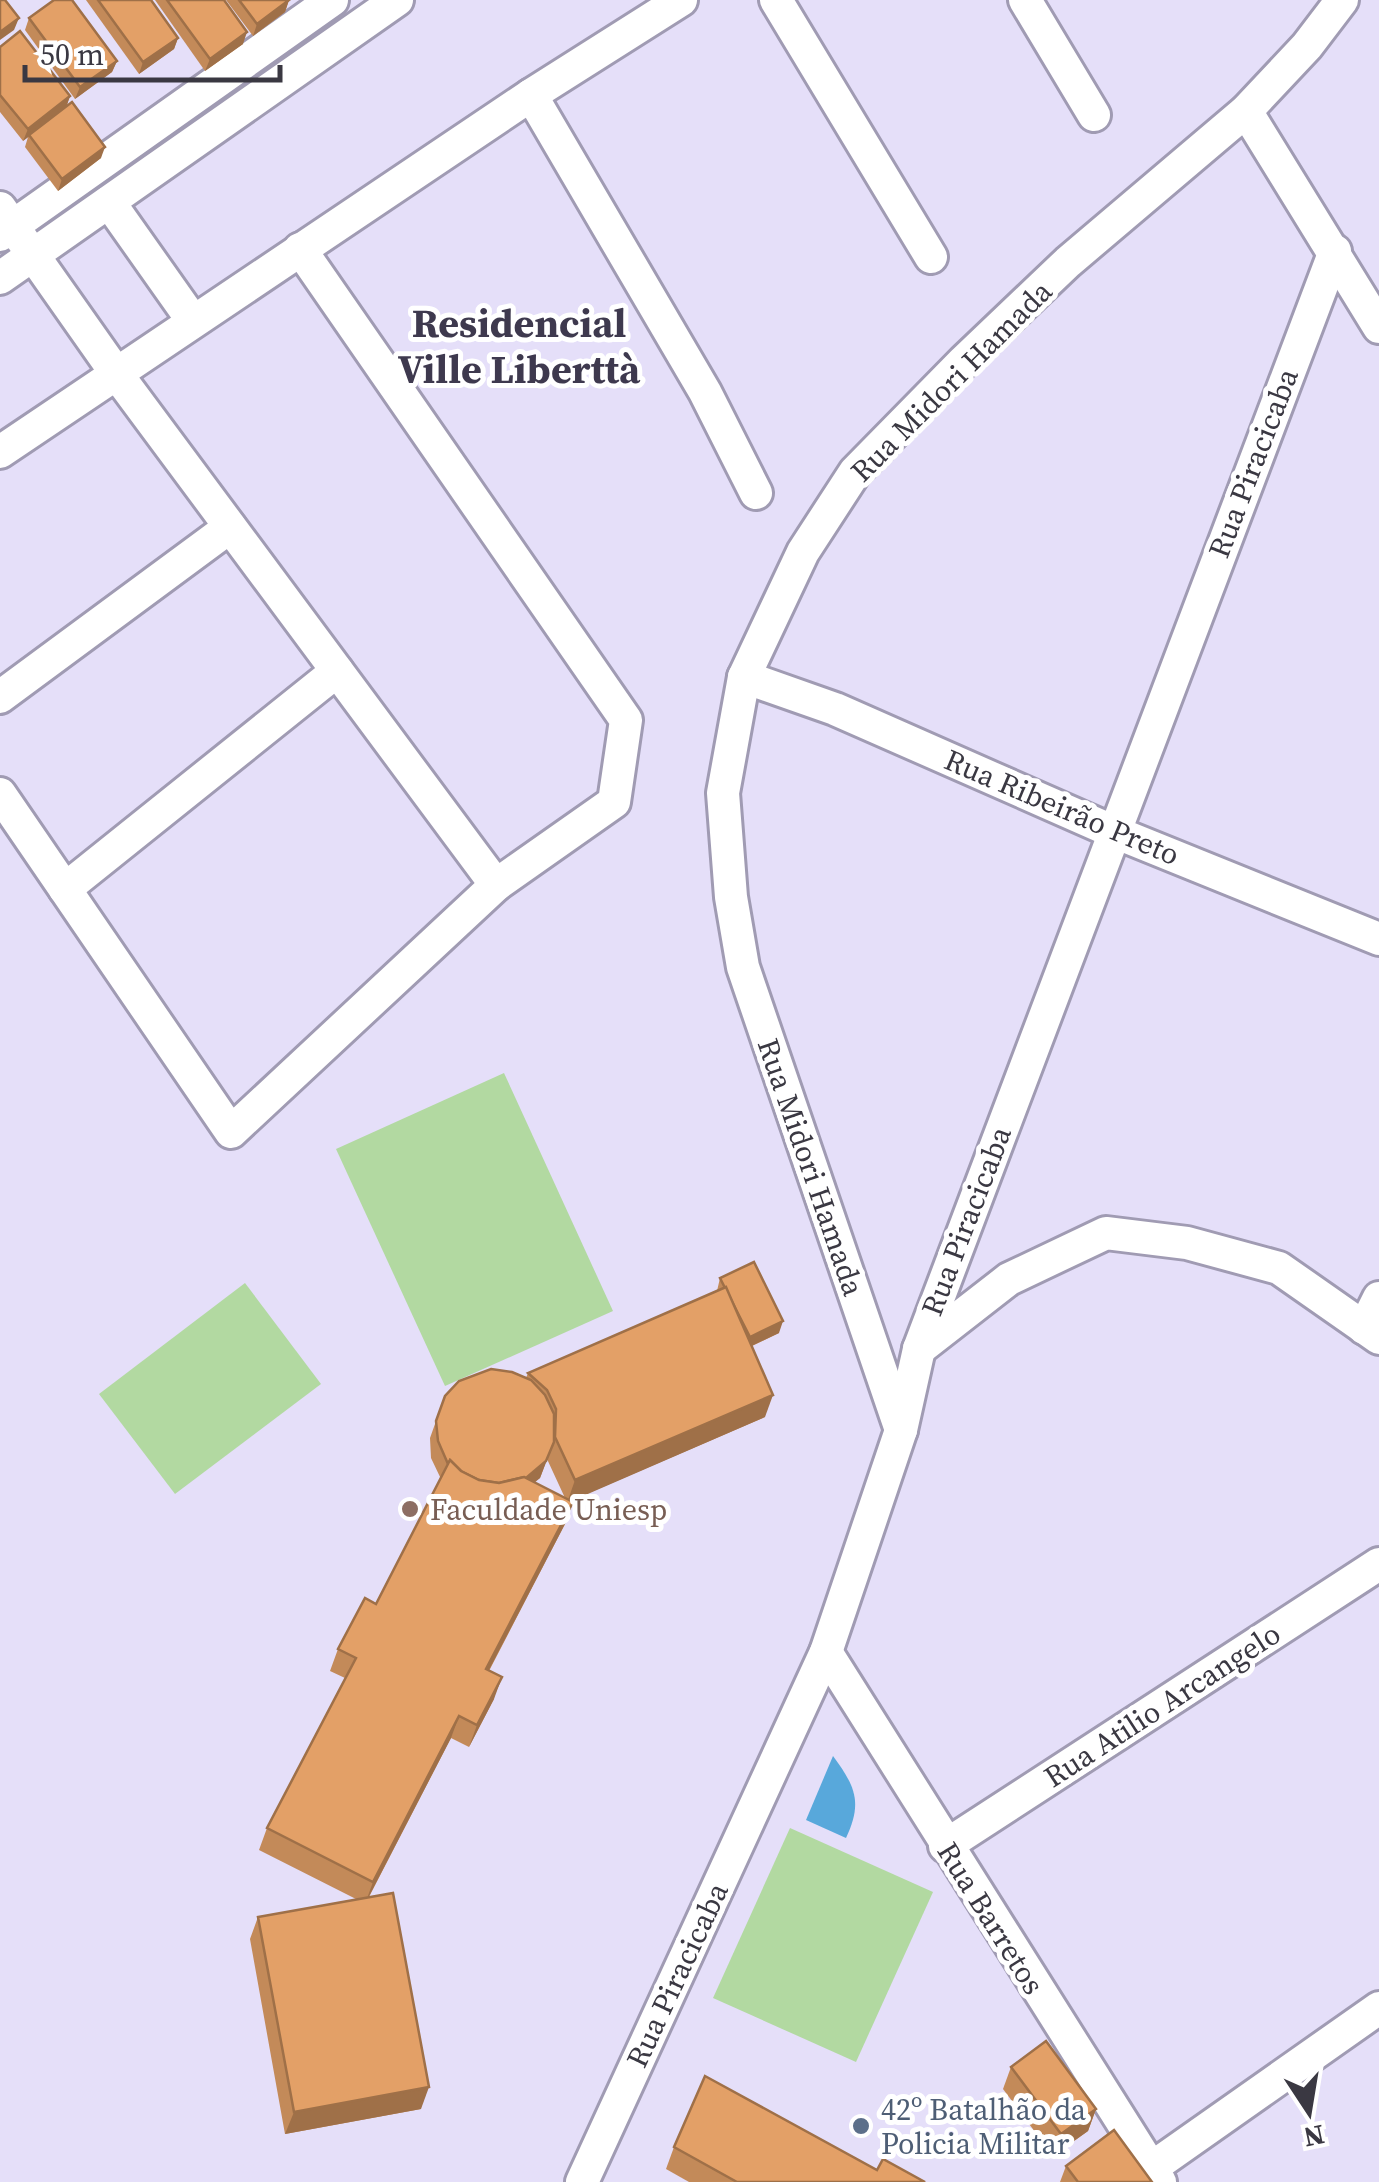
<svg xmlns="http://www.w3.org/2000/svg" width="1379" height="2182" font-family="'Source Serif 4',serif">
<style>
.green{fill:#b2d9a1}
.water{fill:#58a8db}
.lines{fill:none;stroke-linecap:round;stroke-linejoin:round}
.street-casing{stroke:#a09bb3;stroke-width:38}
.street{stroke:#fff;stroke-width:32}
.wall{fill:#c38a59;fill-rule:evenodd}
.shaded-wall{fill:#9f7048}
.building{fill:#e3a067;stroke:#9f7048;stroke-width:2.5}
.education-dot{fill:#8d6e63;stroke:#fff;stroke-width:4}
.service-dot{fill:#5c6f8a;stroke:#fff;stroke-width:4}
.labels{text-anchor:middle;dominant-baseline:central;stroke-width:10;stroke-linejoin:round;paint-order:stroke}
.street-label{font-size:30px;fill:#3a3842;stroke:#fff}
.education-label{font-size:30px;fill:#785e54;stroke:#fff;text-anchor:start}
.service-label{font-size:30px;fill:#4e5e75;stroke:#fff;text-anchor:start}
.district-label{font-size:40px;font-weight:bold;fill:#3e394e;stroke:#fff}
</style>
<rect width="100%" height="100%" fill="#e5dff9"/>
<g class="green">
<path d="M504,1073L613,1311L445,1386L336,1149Z"/>
<path d="M245,1283L321,1384L175,1494L99,1394Z"/>
<path d="M790,1828L933,1892L856,2062L713,1998Z"/>
</g>
<path class="water" d="M833,1756C855,1786 863,1802 846,1838L806,1820Z"/>
<g class="lines">
<defs>
<g id="street">
<path d="M776,0L931,257"/>
<path d="M1025,0L1094,115"/>
<path d="M531,95L705,392L756,493"/>
<path d="M1246,111L1379,327"/>
<path d="M109,202L193,321"/>
<path d="M0,208L116,373L496,885L614,802L626,720L300,249"/>
<path d="M0,235L332,0"/>
<path d="M0,278L397,0"/>
<path d="M0,452L531,95L681,0"/>
<path d="M744,677L835,709L1112,831L1379,939"/>
<path d="M0,697L230,527"/>
<path d="M0,794L231,1132L496,885"/>
<path d="M65,889L337,671"/>
<path d="M1364,1328L1379,1298"/>
<path d="M919,1349L1009,1279L1106,1233L1187,1243L1279,1268L1379,1338"/>
<path d="M901,1430L743,967L731,897L723,793L744,677L803,552L855,472L964,361L1068,262L1246,111L1307,46L1342,0"/>
<path d="M826,1652L1160,2182"/>
<path d="M945,1846L1379,1564"/>
<path d="M1150,2169L1379,2008"/>
<path d="M582,2182L826,1652L901,1430L919,1349L1335,251"/>
</g>
</defs>
<use href="#street" class="street-casing"/>
<use href="#street" class="street"/>
</g>
<g class="wall">
<path d="M86,0H151L178,38L174,49L139,74Z"/>
<path d="M155,0H224L243,44L205,71Z"/>
<path d="M226,0H289L285,12L253,36Z"/>
<path d="M29,18L117,61L112,72L75,99L25,30Z"/>
<path d="M0,47L70,96L66,107L101,158L58,191L25,147L28,137L23,141L0,112Z"/>
<path d="M720,1278L779,1333L752,1346L765,1417L570,1501L565,1524L489,1671L494,1699L469,1747L451,1738L369,1897L421,2109L285,2134L250,1939L258,1917L356,1899L259,1850L267,1828L345,1678L330,1671L338,1649L376,1604L441,1479L431,1458L430,1438L445,1396L526,1378L528,1373L717,1291ZM547,1459L565,1498L534,1482L540,1478Z"/>
<path d="M1011,2067L1096,2109L1088,2131L1053,2156L1003,2089Z"/>
<path d="M674,2147L877,2170L925,2182H689L666,2169Z"/>
<path d="M1066,2166L1152,2182H1060Z"/>
</g>
<g class="shaded-wall">
<path d="M289,0L285,12L253,36L257,24Z"/>
<path d="M19,18L14,30L0,40V32Z"/>
<path d="M247,32L243,44L205,71L210,59Z"/>
<path d="M178,38L174,49L139,74L143,62Z"/>
<path d="M117,61L112,72L75,99L80,87Z"/>
<path d="M70,96L66,108L23,141L28,129Z"/>
<path d="M105,147L101,158L58,191L62,179Z"/>
<path d="M783,1321L779,1333L745,1349L750,1337Z"/>
<path d="M773,1395L765,1417L567,1503L575,1480Z"/>
<path d="M554,1442L540,1478L515,1499L491,1505Z"/>
<path d="M573,1502L565,1524L478,1691L486,1669Z"/>
<path d="M502,1677L494,1699L469,1747L477,1725Z"/>
<path d="M459,1716L451,1738L365,1904L373,1882Z"/>
<path d="M429,2087L421,2109L285,2134L294,2112Z"/>
<path d="M1096,2109L1088,2131L1053,2156L1061,2134Z"/>
</g>
<g class="building">
<path d="M0,0H5L19,18L0,32Z"/>
<path d="M54,0H72L117,61L80,87L29,18Z"/>
<path d="M98,0H151L178,38L143,62Z"/>
<path d="M167,0H224L247,32L210,59Z"/>
<path d="M239,0H289L257,24Z"/>
<path d="M20,31L70,96L28,129L0,95V47Z"/>
<path d="M72,102L105,147L62,179L29,135Z"/>
<path d="M754,1262L783,1321L750,1337L720,1278Z"/>
<path d="M726,1287L773,1395L575,1480L555,1437L556,1409L547,1390L528,1373Z"/>
<path d="M491,1369L512,1372L531,1380L545,1395L554,1414V1442L546,1461L526,1478L524,1477L499,1483L479,1480L461,1471L450,1460L448,1464L438,1441L436,1421L445,1396L459,1381Z"/>
<path d="M450,1460L461,1471L479,1480L499,1483L524,1477L573,1502L486,1669L502,1677L477,1725L459,1716L373,1882L267,1828L356,1658L338,1649L365,1598L376,1604Z"/>
<path d="M393,1893L429,2087L294,2112L258,1917Z"/>
<path d="M1046,2041L1096,2109L1061,2134L1011,2067Z"/>
<path d="M705,2076L877,2170L883,2159L925,2182H737L674,2147Z"/>
<path d="M1114,2130L1152,2182H1078L1066,2166Z"/>
</g>
<circle class="education-dot" cx="410" cy="1509" r="10"/>
<circle class="service-dot" cx="861" cy="2126" r="10"/>
<g class="labels">
<g class="street-label">
<text transform="translate(951 381) rotate(-45)">Rua Midori Hamada</text>
<text transform="translate(1253 463) rotate(-69)">Rua Piracicaba</text>
<text transform="translate(1062 807) rotate(23)">Rua Ribeirão Preto</text>
<text transform="translate(811 1167) rotate(71)">Rua Midori Hamada</text>
<text transform="translate(966 1221) rotate(-69)">Rua Piracicaba</text>
<text transform="translate(1162 1705) rotate(-33)">Rua Atilio Arcangelo</text>
<text transform="translate(991 1918) rotate(58)">Rua Barretos</text>
<text transform="translate(677 1975) rotate(-65)">Rua Piracicaba</text>
</g>
<g class="education-label">
<text x="430" y="1509">Faculdade Uniesp</text>
</g>
<g class="service-label">
<text x="881" y="2109">42º Batalhão da<tspan x="881" dy="34">Policia Militar</tspan></text>
</g>
<g class="district-label">
<text x="519" y="323">Residencial<tspan x="519" dy="46">Ville Liberttà</tspan></text>
</g>
</g>
<g transform="translate(1309 2112) rotate(168)" stroke="#ffffff" stroke-width="8" paint-order="stroke">
<path d="M0-8L18 38L0 25L-18 38Z" fill="#3a3842"/>
<text y="-15" font-size="28" font-weight="bold" text-anchor="middle" fill="#3a3842">N</text>
</g>
<path d="M25 65v15h255v-15" fill="none" stroke="#3a3842" stroke-width="5"/>
<text x="40" y="65" font-size="30" fill="#3a3842" stroke="#ffffff" stroke-width="8" paint-order="stroke">50 m</text>
</svg>
